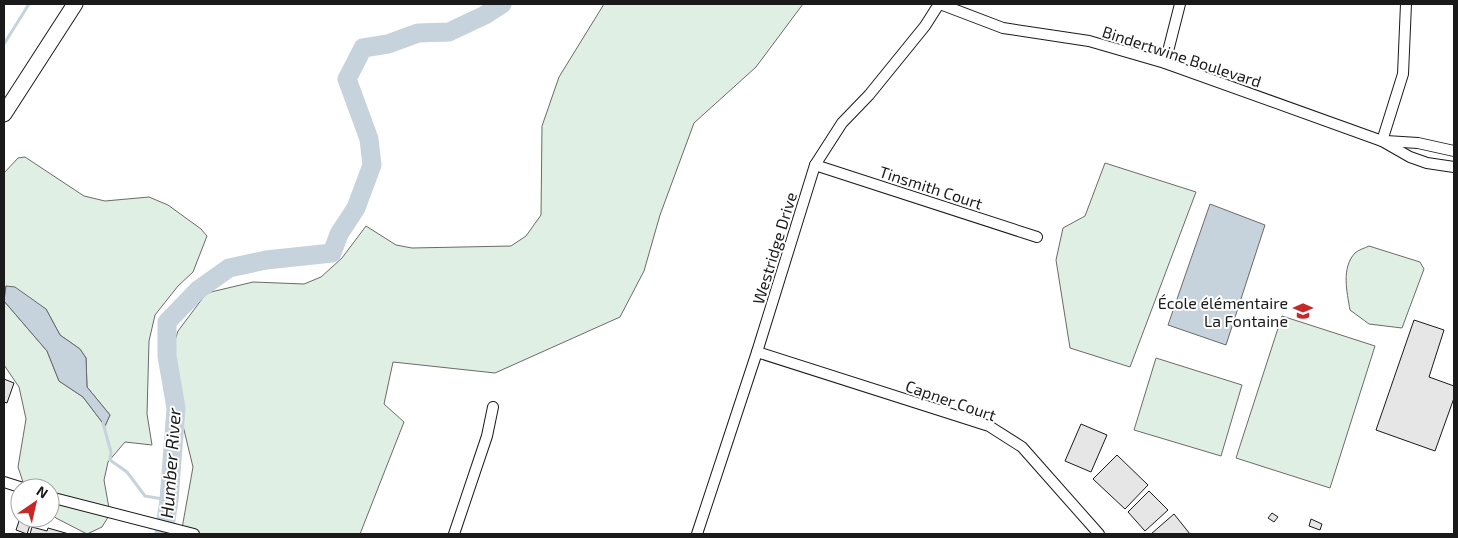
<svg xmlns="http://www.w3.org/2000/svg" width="1458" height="538" font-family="'Exo 2',sans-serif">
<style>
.green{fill:#e0efe3;stroke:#6a6a6a}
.water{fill:#c6d2dc;stroke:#6a6a6a}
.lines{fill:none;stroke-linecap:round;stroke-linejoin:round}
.stream{stroke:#c6d2dc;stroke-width:3}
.river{stroke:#c6d2dc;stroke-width:19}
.building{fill:#e6e6e6;stroke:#1a1a1a}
.minor-casing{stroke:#1a1a1a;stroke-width:12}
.primary-casing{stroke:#1a1a1a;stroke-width:17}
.minor{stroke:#fff;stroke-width:10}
.primary{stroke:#fff;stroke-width:15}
.labels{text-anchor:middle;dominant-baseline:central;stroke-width:4;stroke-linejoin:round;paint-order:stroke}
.street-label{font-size:16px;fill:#1a1a1a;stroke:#fff}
.poi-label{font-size:16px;fill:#1a1a1a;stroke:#fff;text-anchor:end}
.water-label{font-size:18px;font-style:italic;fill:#1a1a1a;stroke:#fff}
</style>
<rect width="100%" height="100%" fill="#fff"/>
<g class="green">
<path d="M604,4H803L756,67L694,123L660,215L644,271L620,317L495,373L393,362L384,404L404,422L360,534H181L193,467L175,393L172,350L178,331L205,295L211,292L253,282L304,284L321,277L342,258L366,226L396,245L412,248L511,246L526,236L541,215L542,126L559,77Z"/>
<path d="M25,157L84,196L105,201L149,197L168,205L201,229L207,236L193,272L178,286L155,315L149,341L147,414L152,445L125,442L108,462L104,480L110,514L102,527L87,534L56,518L50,512V488H25L18,467L26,419L19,387L4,365V301L47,351L59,381L83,397L105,426L110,415L87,387L86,358L80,349L60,335L46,309L6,286L4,293V173L18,158Z"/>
<path d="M1105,163L1196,192L1130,367L1070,348L1056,260L1063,228L1085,216Z"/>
<path d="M1369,246L1420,262L1424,269L1402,328L1369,324L1350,310C1347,292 1341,268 1355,253C1358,250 1365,248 1369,246Z"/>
<path d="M1282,316L1375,346L1330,488L1236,458Z"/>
<path d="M1156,358L1242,385L1221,456L1134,430Z"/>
</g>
<g class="water">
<path d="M1210,204L1265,225L1226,345L1168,325Z"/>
<path d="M6,286L15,287L46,309L60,335L80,349L86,358L87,387L110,415L105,426L83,397L59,381L47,351L4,301Z"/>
</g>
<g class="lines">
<g class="stream">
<path d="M4,44L29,4"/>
<path d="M103,423L111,452L110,460L127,472L145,496L169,500"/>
</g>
<path class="river" d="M164,534L169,500L176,408L167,356V322L198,290L229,268L266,260L332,253L339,234L356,208L372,165L369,139L347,79L363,48L388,44L418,33L449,32L485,15L502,4"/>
</g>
<g class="building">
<path d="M1414,320L1444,330L1429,377L1454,386V398L1435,451L1376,430Z"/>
<path d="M4,379L14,383L7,403L4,402Z"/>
<path d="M1081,424L1107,435L1091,472L1065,461Z"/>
<path d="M1117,455L1148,485L1125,509L1093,479Z"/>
<path d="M1149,491L1168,510L1145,531L1128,512Z"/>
<path d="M1272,513L1278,517L1274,522L1268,518Z"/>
<path d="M1174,514L1190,534H1151Z"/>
<path d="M20,518L31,522L27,534L16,530Z"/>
<path d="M1311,519L1322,524L1320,530L1309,526Z"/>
<path d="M32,527L47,531L48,528L69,534H30Z"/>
</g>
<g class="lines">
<defs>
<g id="minor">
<path d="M940,4L1003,28L1089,41L1165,63L1382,141L1410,157L1427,163L1454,167"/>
<path d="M1165,63L1180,4"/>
<path d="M1382,141L1403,74L1406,4"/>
<path d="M1386,141L1418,143L1454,151"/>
<path d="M815,165L1037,237"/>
<path d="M757,352L989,426L1022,447L1099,534"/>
<path d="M4,482L23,488"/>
<path d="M50,497L194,534"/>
<path d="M454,534L487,436L493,407"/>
<path d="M697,534L757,352L815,165L842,123L869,95L925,26L939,4"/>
</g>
<path id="primary" d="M4,114L75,4"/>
</defs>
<use href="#minor" class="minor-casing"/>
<use href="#primary" class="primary-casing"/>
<use href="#minor" class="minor"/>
<use href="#primary" class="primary"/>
</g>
<defs>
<symbol id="school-bare" viewBox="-9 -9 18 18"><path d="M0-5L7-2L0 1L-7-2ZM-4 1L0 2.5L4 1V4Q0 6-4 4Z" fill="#c62828" stroke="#fff" stroke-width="2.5" paint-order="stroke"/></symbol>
</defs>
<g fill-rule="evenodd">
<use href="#school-bare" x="1289" y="297" width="28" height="28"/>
</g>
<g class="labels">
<g class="street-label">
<text transform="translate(1182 56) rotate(18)">Bindertwine Boulevard</text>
<text transform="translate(931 187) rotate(18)">Tinsmith Court</text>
<text transform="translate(774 248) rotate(-73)">Westridge Drive</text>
<text transform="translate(951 400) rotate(19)">Capner Court</text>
</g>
<g class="poi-label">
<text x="1288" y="302">École élémentaire<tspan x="1288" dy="18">La Fontaine</tspan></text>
</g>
<g class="water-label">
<text transform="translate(170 463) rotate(-86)">Humber River</text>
</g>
</g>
<rect width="1458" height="538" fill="none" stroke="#1a1a1a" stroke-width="10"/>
<g transform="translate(35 503) rotate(34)"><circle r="24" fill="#ffffff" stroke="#a3a3a3"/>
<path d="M0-4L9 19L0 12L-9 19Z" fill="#c62828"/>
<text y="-8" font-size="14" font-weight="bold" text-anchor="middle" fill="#1a1a1a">N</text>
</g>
</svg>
